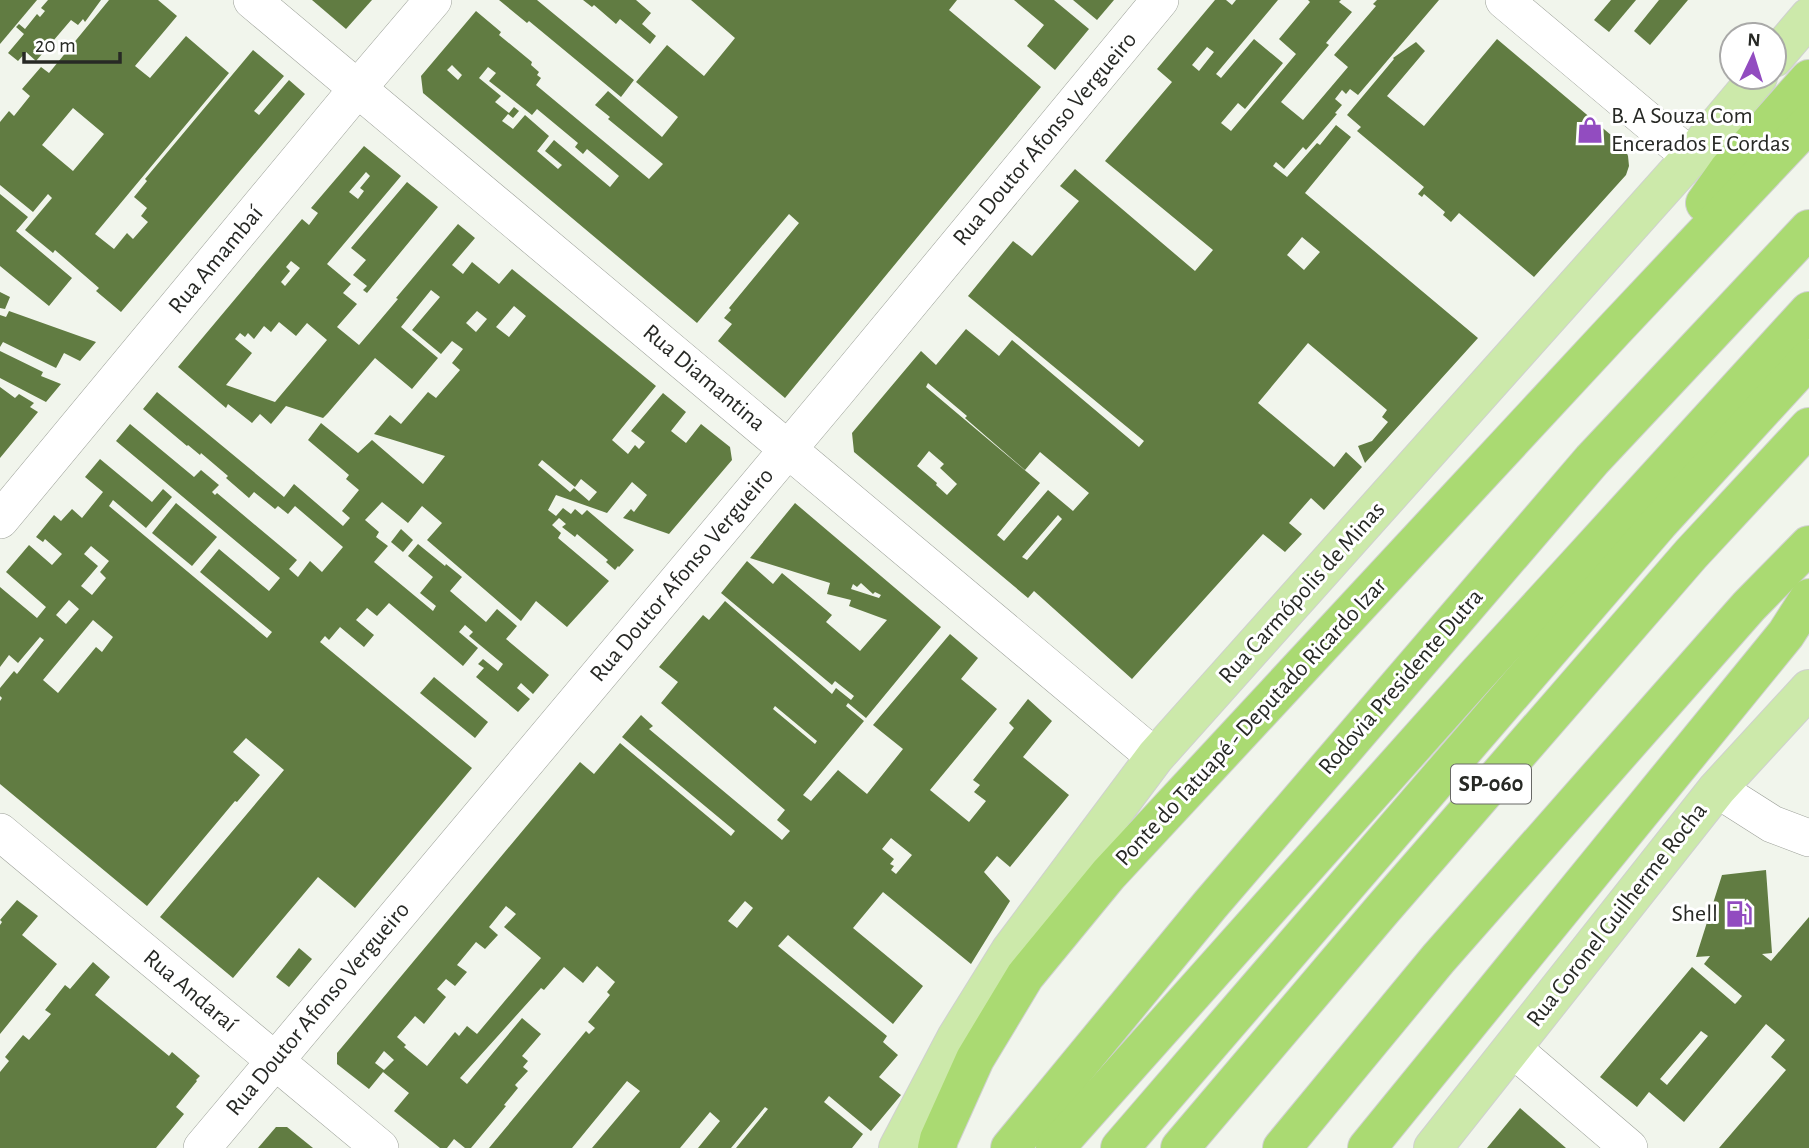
<svg xmlns="http://www.w3.org/2000/svg" width="1809" height="1148" font-family="'Alegreya Sans',sans-serif">
<style>
.building{fill:#617c42;fill-rule:evenodd}
.lines{fill:none;stroke-linecap:round;stroke-linejoin:round}
.minor-casing{stroke:#9ca098;stroke-width:38}
.major-casing{stroke:#cfd0cf;stroke-width:40}
.highway-casing{stroke:#cfd0cf;stroke-width:40}
.minor{stroke:#fff;stroke-width:37}
.major{stroke:#cce9aa;stroke-width:38}
.highway{stroke:#aada72;stroke-width:38}
.labels{text-anchor:middle;dominant-baseline:central;stroke-width:6;stroke-linejoin:round;paint-order:stroke}
.shield{fill:#fff;stroke:#686966;stroke-width:2}
.shield-label{font-size:23px;font-weight:bold;fill:#272925}
.poi-label{font-size:24px;fill:#272925;stroke:#fff;text-anchor:start}
.street-label{font-size:24px;fill:#272925;stroke:#fff}
</style>
<rect width="100%" height="100%" fill="#f1f5ec"/>
<g class="building">
<path d="M0,0H37L0,44Z"/>
<path d="M48,0H101L85,22L83,19L78,25L71,20L36,61L26,52L18,61L8,53L24,34L16,27L19,24L25,29L37,14L40,17L45,11L41,8Z"/>
<path d="M109,0H158L177,16L135,66L150,78L186,36L229,73L95,234L114,249L127,233L133,239L148,222L141,216L147,208L134,197L147,181L145,179L253,50L284,76L254,111L259,115L289,80L305,94L121,312L96,291L99,288L55,250L53,253L25,230L52,198L48,194L33,212L0,185V122L9,111L14,116L30,96L22,89L41,67L49,73ZM73,108L104,134L73,171L42,145Z"/>
<path d="M312,0H372L346,29Z"/>
<path d="M499,0H537L634,80L621,97L529,21L527,23Z"/>
<path d="M583,0H636L651,13L642,24L656,36L650,44L620,19L616,24L594,5L592,7Z"/>
<path d="M691,0H957L949,10L1041,87L785,398L718,341L732,324L724,318L731,310L729,308L799,223L789,214L697,323L423,93L421,76L476,11L501,32L499,35L532,62L531,65L539,72L537,75L541,78L536,85L649,179L663,164L608,119L610,117L595,105L608,91L662,137L678,117L636,82L667,45L704,76L735,38ZM452,65L462,75L458,80L447,70ZM488,67L496,73L489,81L532,115L537,109L578,143L575,147L583,154L587,149L619,176L610,187L554,140L545,151L562,165L558,169L537,151L549,136L525,115L513,129L502,121L508,114L513,118L519,111L514,107L509,113L495,102L501,96L479,78Z"/>
<path d="M1014,0H1054L1089,29L1055,70L1027,46L1044,25Z"/>
<path d="M1073,0H1114L1097,20Z"/>
<path d="M1215,0H1226L1232,5L1236,0H1278L1216,74L1221,78L1254,39L1283,63L1245,109L1238,103L1221,123L1231,131L1296,54L1279,39L1310,2L1308,0H1341L1339,2L1352,12L1326,43L1329,45L1281,102L1303,120L1348,67L1334,55L1376,6L1373,4L1377,0H1439L1358,95L1350,89L1346,94L1342,90L1335,99L1342,105L1335,113L1337,114L1306,150L1303,147L1284,169L1276,162L1273,166L1287,177L1317,143L1320,145L1336,125L1351,137L1305,193L1478,338L1365,463L1358,446L1372,441L1388,422L1382,417L1387,410L1308,343L1258,403L1334,467L1346,452L1362,467L1324,510L1311,498L1289,523L1302,534L1285,552L1263,534L1132,679L1034,591L1028,598L854,452L852,433L921,351L936,365L966,329L999,356L1012,340L1139,447L1144,441L968,296L1013,241L1032,256L1055,229L1079,201L1060,186L1075,169L1195,271L1213,250L1105,161L1172,82L1157,69ZM1207,47L1214,52L1199,71L1192,65ZM1302,237L1320,252L1304,270L1287,255ZM928,383L967,416L965,418L1025,470L1040,452L1089,493L1073,511L1048,490L1004,541L997,535L1040,483L926,387ZM929,451L944,464L940,468L957,484L947,495L936,485L937,483L917,466ZM1058,515L1062,519L1027,560L1022,557Z"/>
<path d="M1611,0H1636L1609,32L1594,20Z"/>
<path d="M1659,0H1688L1650,45L1634,31Z"/>
<path d="M1497,39L1624,146L1628,156L1629,166L1626,175L1534,277L1459,213L1451,222L1443,215L1445,212L1424,194L1422,197L1418,194L1424,187L1357,131L1361,127L1347,115L1394,59L1393,58L1416,42L1425,51L1387,96L1424,126Z"/>
<path d="M364,146L401,176L327,264L351,284L343,293L357,304L337,327L359,345L398,299L396,298L458,224L475,238L452,265L463,274L472,262L499,284L512,269L656,386L612,440L628,454L635,445L639,449L645,442L631,431L663,393L686,412L671,431L686,443L701,424L730,447L732,460L669,534L623,518L631,509L634,512L647,495L632,482L607,513L556,495L548,510L556,516L563,508L571,514L575,509L582,515L587,510L634,550L619,567L618,566L615,570L606,562L608,560L577,534L575,537L562,527L566,524L559,518L552,525L561,533L558,538L609,581L567,627L536,601L521,621L427,540L442,523L422,506L408,523L382,502L365,520L379,532L376,537L388,546L374,562L433,611L436,606L420,593L433,577L408,556L418,544L445,566L446,564L462,577L450,591L486,622L497,609L517,626L506,639L549,675L533,694L521,683L517,688L530,699L518,712L476,677L484,668L478,664L483,659L498,671L503,664L469,636L473,632L465,625L459,632L478,648L463,666L389,603L377,616L367,608L356,620L374,635L364,647L340,627L329,640L325,636L320,642L472,768L355,908L318,877L233,978L160,917L284,770L246,738L233,752L260,775L237,802L235,801L147,906L0,784V701L2,698L0,696V688L14,671L17,674L44,640L40,637L18,663L9,655L0,667V587L37,618L46,607L6,572L29,545L52,565L62,554L45,539L43,542L36,537L54,515L61,521L72,509L82,518L103,492L85,477L100,459L152,502L163,489L172,497L146,528L113,500L109,506L267,638L272,632L200,572L219,549L269,591L280,578L116,441L130,424L194,477L201,470L219,485L212,492L215,495L217,493L297,560L289,569L298,577L310,561L322,572L343,547L295,506L288,514L278,506L275,509L254,492L249,498L226,478L228,476L201,453L200,455L188,445L187,446L143,409L157,392L284,497L294,484L343,526L350,518L342,511L359,490L346,479L349,475L308,440L321,423L358,453L372,440L423,484L445,456L374,434L390,415L401,424L428,392L436,398L460,370L452,363L463,349L452,341L441,354L412,330L440,297L431,290L401,327L438,358L412,389L375,358L328,413L323,418L286,406L271,424L260,414L252,423L228,404L226,408L178,367L302,219L309,225L318,213L311,208ZM366,172L370,176L360,188L364,191L358,199L349,192ZM291,261L300,268L285,286L281,282L290,271L286,267ZM514,306L526,316L509,337L496,327ZM477,311L487,319L476,332L466,323ZM279,322L296,336L307,323L327,340L275,402L226,385L252,353L235,339L240,333L245,337L248,333L254,339L264,326L271,332ZM542,460L575,487L581,479L597,492L589,501L574,488L570,492L538,465ZM91,546L109,561L100,572L106,578L92,595L81,586L98,566L84,554ZM69,600L79,609L66,624L56,615ZM93,620L113,637L102,652L96,647L58,693L43,680Z"/>
<path d="M407,182L438,207L367,293L363,290L367,286L353,275L366,260L351,248Z"/>
<path d="M0,194L28,217L16,231L72,278L49,306L0,266Z"/>
<path d="M0,292L10,297L5,309L0,308Z"/>
<path d="M9,311L96,342L80,361L64,353L56,368L3,342L0,347V315L6,317Z"/>
<path d="M0,351L43,372L41,376L61,384L46,402L0,378Z"/>
<path d="M0,387L15,398L19,394L34,403L30,407L38,412L0,458Z"/>
<path d="M176,503L217,537L192,566L152,533Z"/>
<path d="M795,503L941,627L866,718L848,703L846,706L864,721L803,795L811,801L838,770L867,794L903,749L873,725L950,634L978,658L961,679L997,709L930,790L969,822L986,801L974,792L980,785L973,780L1014,728L1009,723L1028,699L1052,721L1023,757L1069,795L1010,867L997,856L984,872L1010,901L971,964L883,892L853,928L923,986L893,1024L788,935L778,946L887,1036L883,1042L898,1055L879,1077L901,1095L871,1131L829,1096L824,1102L863,1134L852,1148H736L768,1109L765,1107L731,1148H698L720,1121L710,1112L680,1148H592L640,1091L627,1081L572,1148H489L586,1031L589,1034L595,1028L588,1022L610,995L607,992L615,982L597,966L583,983L564,967L544,990L541,988L460,1078L467,1084L522,1018L541,1034L522,1056L528,1061L523,1067L528,1071L515,1085L518,1088L504,1105L506,1106L471,1148H465L454,1139L447,1148H440L394,1111L409,1093L383,1072L369,1089L337,1064V1053L580,762L594,774L620,743L731,836L735,831L622,737L641,715L653,726L649,729L782,840L790,831L777,820L785,810L661,703L678,682L659,667L703,615L709,620L725,601L832,694L836,688L851,700L854,696L835,681L832,685L721,593L747,561L773,584L782,573L832,615L826,622L860,651L887,620L849,606L851,600L827,594L830,583L750,558ZM861,583L873,594L875,592L881,595L879,598L851,589L853,584L857,587ZM775,706L817,741L815,744L773,709ZM891,838L912,855L896,874L891,870L894,866L890,864L894,859L882,849ZM745,901L753,908L737,928L728,921ZM506,906L516,914L504,927L541,958L477,1034L467,1026L459,1036L455,1032L427,1066L404,1047L406,1045L397,1037L415,1016L424,1024L446,997L437,989L446,979L455,986L467,972L457,965L476,942L485,949L498,935L489,927ZM384,1051L394,1060L384,1070L375,1063Z"/>
<path d="M401,529L413,540L403,552L391,542Z"/>
<path d="M434,677L488,722L475,738L420,693Z"/>
<path d="M1766,870L1772,953L1762,954L1771,961L1809,917V1148H1719L1786,1070L1771,1057L1785,1040L1766,1024L1684,1122L1649,1092L1637,1107L1600,1077L1692,967L1735,1004L1738,1001L1742,996L1704,964L1710,956L1696,957L1722,875ZM1701,1031L1708,1036L1667,1085L1660,1079Z"/>
<path d="M17,900L38,916L22,935L57,964L0,1034V925L2,922L0,920Z"/>
<path d="M299,948L312,959L289,987L276,977Z"/>
<path d="M93,962L110,977L95,995L169,1056L172,1052L200,1076L196,1080L197,1081L176,1107L184,1114L156,1148H0V1072L9,1061L5,1057L23,1035L29,1040L51,1014L45,1010L65,985L70,989Z"/>
<path d="M1520,1108L1566,1148H1487Z"/>
<path d="M276,1127H287L313,1148H258Z"/>
</g>
<g class="lines">
<defs>
<g id="minor">
<path d="M252,0L1155,757"/>
<path d="M1504,0L1691,157"/>
<path d="M0,520L358,88L433,0"/>
<path d="M1717,789L1772,824L1809,838"/>
<path d="M0,832L380,1148"/>
<path d="M1512,1048L1629,1148"/>
<path d="M202,1148L836,392L1160,0"/>
</g>
<g id="major">
<path d="M1774,58L1809,17"/>
<path d="M898,1148L956,1038L1010,951L1155,757L1691,157L1758,77"/>
<path d="M1433,1148L1717,789L1809,689"/>
</g>
<g id="highway">
<path d="M1705,203L1729,169L1809,79"/>
<path d="M937,1148L939,1139L975,1059L1025,976L1108,875L1614,330L1809,123"/>
<path d="M1010,1148L1210,905L1592,460L1809,229"/>
<path d="M1055,1148L1475,677L1809,311"/>
<path d="M1120,1148L1659,523L1809,359"/>
<path d="M1180,1148L1382,910L1691,554L1809,427"/>
<path d="M1282,1148L1438,959L1749,606L1809,545"/>
<path d="M1367,1148L1786,634L1809,598"/>
</g>
</defs>
<use href="#minor" class="minor-casing"/>
<use href="#major" class="major-casing"/>
<use href="#highway" class="highway-casing"/>
<use href="#minor" class="minor"/>
<use href="#major" class="major"/>
<use href="#highway" class="highway"/>
</g>
<defs>
<symbol id="shop-bare" viewBox="-9 -9 18 18"><path d="M-5-2.5h2.3a2.7 3.5 0 0 1 5.4 0H5L5.5 6h-11ZM-1.5-2.5h3a1.5 2.3 0 0 0-3 0Z" fill="#924cc0" stroke="#fff" stroke-width="2.5" paint-order="stroke"/></symbol>
<symbol id="fuel-bare" viewBox="-9 -9 18 18"><path d="M-5.5-6h7V0h2V4h1.3V-2.5L3-4.5l.8-.8L6-3V5H2.5V1h-1V6h-7ZM-4.2-4.7v3.2H.2V-4.7Z" fill="#924cc0" stroke="#fff" stroke-width="2.5" paint-order="stroke"/></symbol>
</defs>
<g fill-rule="evenodd">
<use href="#shop-bare" x="1571" y="111" width="38" height="38"/>
<use href="#fuel-bare" x="1720" y="895" width="38" height="38"/>
</g>
<g class="labels">
<rect class="shield" x="1451" y="764.5" width="80" height="39" rx="5"/>
<g class="shield-label">
<text x="1491" y="784">SP-060</text>
</g>
<g class="poi-label">
<text x="1611" y="116">B. A Souza Com<tspan x="1611" dy="28">Encerados E Cordas</tspan></text>
<text x="1718" y="914" text-anchor="end">Shell</text>
</g>
<g class="street-label">
<text transform="translate(1045 139) rotate(-50)">Rua Doutor Afonso Vergueiro</text>
<text transform="translate(216 260) rotate(-50)">Rua Amambaí</text>
<text transform="translate(704 378) rotate(40)">Rua Diamantina</text>
<text transform="translate(682 575) rotate(-50)">Rua Doutor Afonso Vergueiro</text>
<text transform="translate(1302 593) rotate(-48)">Rua Carmópolis de Minas</text>
<text transform="translate(1401 682) rotate(-49)">Rodovia Presidente Dutra</text>
<text transform="translate(1251 722) rotate(-47)">Ponte do Tatuapé - Deputado Ricardo Izar</text>
<text transform="translate(1617 915) rotate(-52)">Rua Coronel Guilherme Rocha</text>
<text transform="translate(190 991) rotate(40)">Rua Andaraí</text>
<text transform="translate(318 1009) rotate(-50)">Rua Doutor Afonso Vergueiro</text>
</g>
</g>
<g transform="translate(1753 56) rotate(4)"><circle r="33" fill="#ffffff" stroke="#a9a9a8" stroke-width="2"/>
<path d="M0-5L12 26L0 18L-12 26Z" fill="#924cc0"/>
<text y="-10" font-size="19" font-weight="bold" text-anchor="middle" fill="#272925">N</text>
</g>
<path d="M24 52v10h96v-10" fill="none" stroke="#272925" stroke-width="3.5"/>
<text x="35" y="52" font-size="21" fill="#272925" stroke="#ffffff" stroke-width="5" paint-order="stroke">20 m</text>
</svg>
